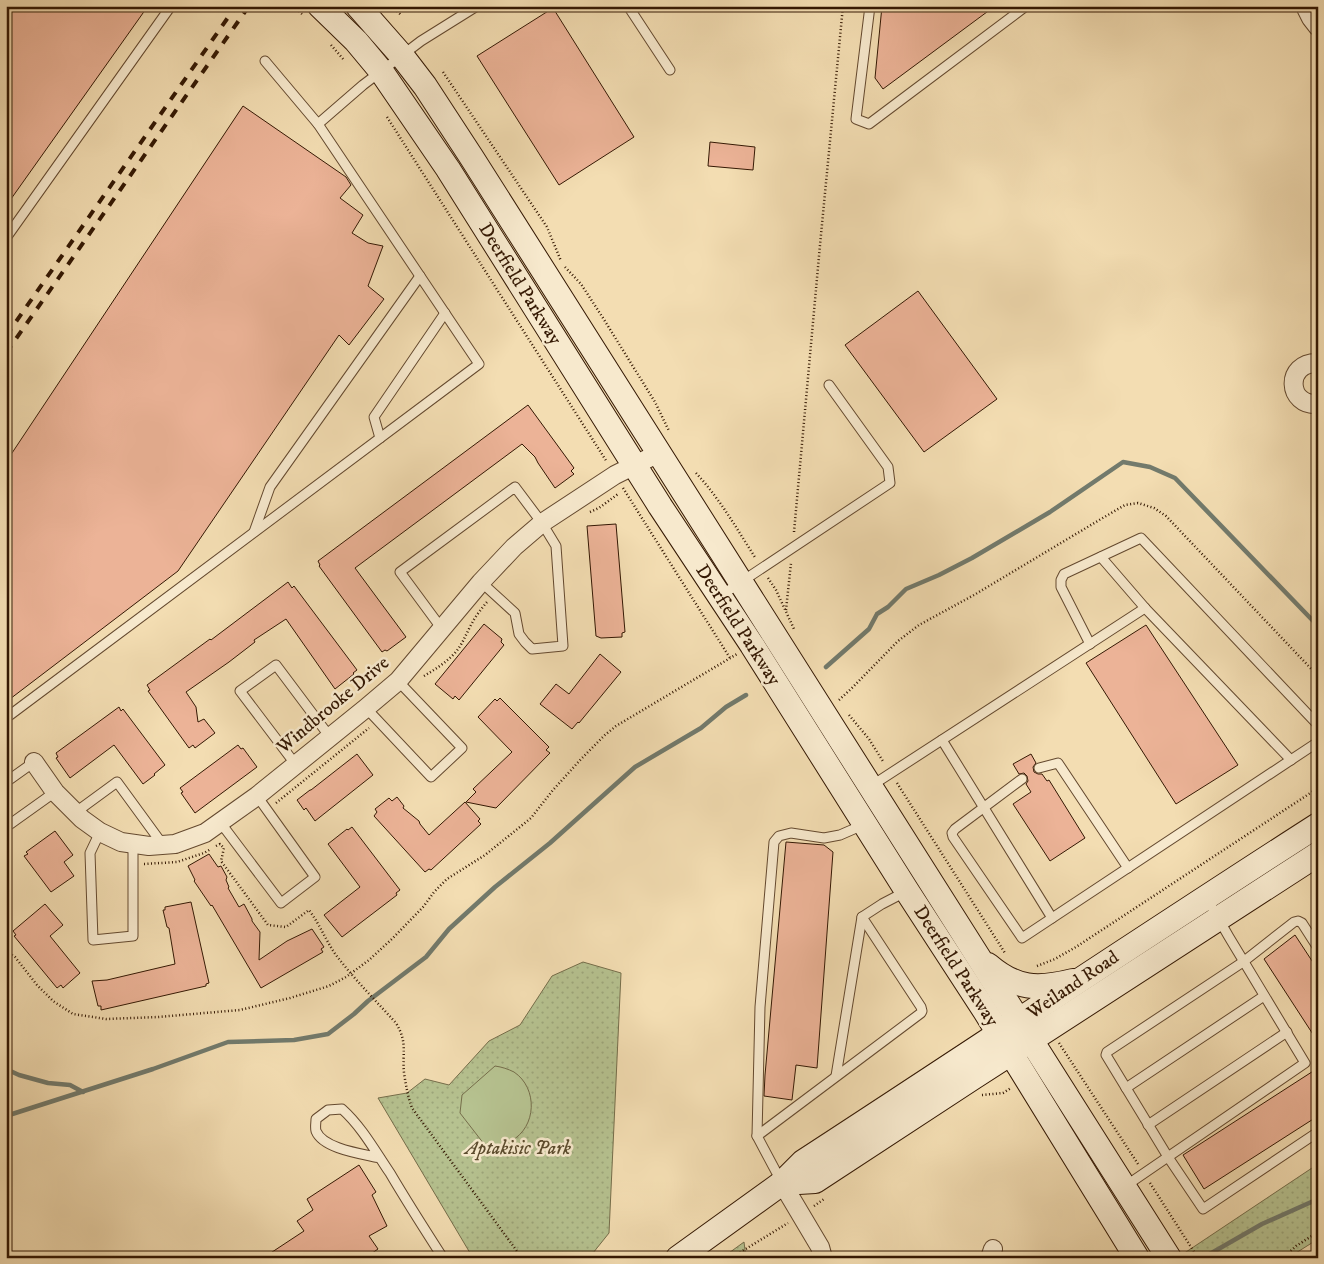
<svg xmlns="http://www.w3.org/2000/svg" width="1324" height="1264" font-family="'IM FELL DW Pica',serif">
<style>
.grass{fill:url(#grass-dots);stroke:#756d4a}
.garden{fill:#b6c290;stroke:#756d4a}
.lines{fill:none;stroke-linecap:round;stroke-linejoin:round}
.stream{stroke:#727a6c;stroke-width:4.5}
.building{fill:#ecb397;stroke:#341803}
.lane-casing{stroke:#64492f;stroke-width:11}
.street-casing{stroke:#64492f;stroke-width:20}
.secondary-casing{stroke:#341803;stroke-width:26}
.path{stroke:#341803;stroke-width:2.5;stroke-dasharray:1 2.5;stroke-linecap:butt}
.lane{stroke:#f7e9cd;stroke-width:9}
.street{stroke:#f7e9cd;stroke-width:18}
.secondary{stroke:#f7e9cd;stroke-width:24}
.rail{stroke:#341803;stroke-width:4;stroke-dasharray:9 9;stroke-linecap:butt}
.labels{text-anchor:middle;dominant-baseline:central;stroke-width:5;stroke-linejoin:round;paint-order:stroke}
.street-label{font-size:19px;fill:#341803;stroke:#f7e9cd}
.park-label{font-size:19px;font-style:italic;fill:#5b4b2d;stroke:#f7e9cd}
</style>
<defs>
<pattern id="grass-dots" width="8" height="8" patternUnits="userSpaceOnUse" patternTransform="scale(1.25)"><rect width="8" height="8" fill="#b6c290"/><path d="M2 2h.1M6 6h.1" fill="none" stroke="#9da67b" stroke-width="1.8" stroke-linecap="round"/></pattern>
</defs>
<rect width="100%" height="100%" fill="#f3ddb2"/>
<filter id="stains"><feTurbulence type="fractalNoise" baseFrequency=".004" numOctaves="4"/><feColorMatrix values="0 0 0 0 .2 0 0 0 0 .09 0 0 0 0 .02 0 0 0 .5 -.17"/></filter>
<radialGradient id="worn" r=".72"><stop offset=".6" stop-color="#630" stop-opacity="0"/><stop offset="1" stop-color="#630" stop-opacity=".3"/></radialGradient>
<g class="grass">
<path d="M583,962L621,973L609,1233L589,1258H473L378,1098L407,1093L425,1079L449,1085L489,1041L520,1025L552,976Z"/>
<path d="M1318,1164V1239L1288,1258H1182L1180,1256Z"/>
<path d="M744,1242L746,1258H722Z"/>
</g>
<path class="garden" d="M495,1066C502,1067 508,1069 514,1072C538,1088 537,1127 511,1141C502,1146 493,1145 484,1144L460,1113L462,1095Z"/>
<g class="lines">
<g class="stream">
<path d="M826,667L869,629L877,614L888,607L906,589L939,575L972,558L1050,512L1123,462L1150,467L1175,478L1318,626"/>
<path d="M6,1069L19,1075L48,1083L70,1085L83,1092"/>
<path d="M6,1116L153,1069L228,1042L294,1040L328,1034L354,1014L368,1001L426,957L449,929L495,887L550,843L635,767L701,728L726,707L746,695"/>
<path d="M1208,1255L1262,1224L1318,1199"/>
</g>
</g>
<g class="building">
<path d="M6,6H148L6,206Z"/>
<path d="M882,6H995L883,89L875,78Z"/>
<path d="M553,8L634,137L559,185L477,56Z"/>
<path d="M243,106L346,177L351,185L340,198L363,215L352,233L368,243L383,246L368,286L384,299L349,345L339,335L178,571L6,702V462Z"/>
<path d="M710,142L755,147L753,170L708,166Z"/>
<path d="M918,291L997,399L924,452L845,345Z"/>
<path d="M528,405L574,468L571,471L574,474L555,488L538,463L535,457L522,444L355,568L406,637L387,651L385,650L382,652L319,566L320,565L318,561Z"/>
<path d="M616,524L625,632L622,633V637L601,638L596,636L587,526Z"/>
<path d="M288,582L292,588L294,586L357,670L353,673L354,674L335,689L286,619L254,640L255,642L229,662L186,692L196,707L198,722L204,719L215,733L195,748L193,745L189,748L148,691L150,690L147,685L210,639L211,640Z"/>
<path d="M484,624L502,639L501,642L504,645L459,700L455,696L453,699L435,684Z"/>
<path d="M1146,625L1238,765L1176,804L1086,663Z"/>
<path d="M600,654L621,672L579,723L578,722L572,729L540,704L556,684L569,694Z"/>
<path d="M500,698L549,747L546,750L550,753L496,808L466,802L476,792L473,789L512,752L478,717L495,699L497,701Z"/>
<path d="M119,707L121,711L123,709L165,765L154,774L155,775L143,784L114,745L70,778L56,758L58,757L56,753Z"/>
<path d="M238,745L241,749L243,748L257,767L195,813L181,793L183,792L180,788Z"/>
<path d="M357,754L373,775L315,821L306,808L304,810L297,800L310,790H311Z"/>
<path d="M1031,754L1036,763L1033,767L1034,772L1038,774H1042L1047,781L1049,780L1085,838L1050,861L1013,804L1031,792L1026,784L1028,781L1027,776L1024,773L1019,774L1013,764Z"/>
<path d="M397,797L404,806L403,808L419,821L420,824L429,835L465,802L480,819L478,821L481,824L431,870L429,869L425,872L374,816L377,812L375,809L389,798L392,801Z"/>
<path d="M352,827L400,890L396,893L397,895L342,937L324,915L360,887L328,844L347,829L348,830Z"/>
<path d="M55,831L73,855L64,862L74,876L51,892L24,856L28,854L26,852Z"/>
<path d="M786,842L824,845L833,852L817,1068L796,1065L792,1100L764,1096L765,1075Z"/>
<path d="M209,854L218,867L221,866L227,877L226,880L229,887L228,888L239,907L244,904L252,919V921L260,932L259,960L287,941L312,929L324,947L321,949L323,952L261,988L212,905L211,906L194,881L195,880L188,866Z"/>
<path d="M191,902L209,983L206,984V986L101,1010V1006H98L92,981L107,980L175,964L169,928L167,927L163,910H165V907Z"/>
<path d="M45,904L63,925L50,936L80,973L63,988L61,985L57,988L14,936L16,935L13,931Z"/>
<path d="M1295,935L1318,970V1042L1264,959Z"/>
<path d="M1318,1068V1116L1204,1189L1183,1155Z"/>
<path d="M359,1165L376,1192L372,1195L387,1226L369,1236L378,1249L365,1258H263L304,1231L297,1221L313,1210L307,1199Z"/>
</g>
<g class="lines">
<defs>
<g id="lane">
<path d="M628,6L670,70"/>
<path d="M870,6L856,119L869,124L1026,6"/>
<path d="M318,124L363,85L421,41L477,6"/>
<path d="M6,238L171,6"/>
<path d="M380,438L374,417L445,313"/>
<path d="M254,532L270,487L420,276"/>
<path d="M1101,557L1145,608L1291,760"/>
<path d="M720,596L890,483L888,467L829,385"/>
<path d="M442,629L400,572L515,487L542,523L556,546L563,646L532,649L525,642L519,634L515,613L481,582"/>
<path d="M1090,644L1061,587V580L1064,574L1141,538L1318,725"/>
<path d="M366,708L431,777L462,748L398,681"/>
<path d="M6,718L479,364L318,124L265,61"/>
<path d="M942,740L1052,918"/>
<path d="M296,765L240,691L276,665L330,737"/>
<path d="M1039,768L1058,763L1128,868"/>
<path d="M1022,779L955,829L952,833L953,837L1022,938L1318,742"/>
<path d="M6,782L34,762"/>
<path d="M871,786L1145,608"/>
<path d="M76,812L117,782L163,845"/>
<path d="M220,822L281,903L315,877L257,796"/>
<path d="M6,827L55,792"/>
<path d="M100,832L90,853L93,940L133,936V844"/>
<path d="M1318,948L1302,923L1298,921L1294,922L1243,962L1107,1052L1106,1055L1168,1157L1203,1209L1318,1132"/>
<path d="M836,1076L862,917"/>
<path d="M1126,1088L1264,996"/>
<path d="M1148,1125L1287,1032"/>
<path d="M757,1136L760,1007L774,842L779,836L791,833L824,838L840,835L863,825"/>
<path d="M380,1158C363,1154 323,1149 316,1131C315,1127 316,1123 316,1119L328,1110L342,1109C362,1127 375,1151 390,1173C407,1202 425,1230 443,1258"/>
<path d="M781,1181L757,1136L921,1013L922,1011L921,1007L862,917L882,904L907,891"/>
<path d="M1124,1187L1305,1063L1229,937L1206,897"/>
</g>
<g id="street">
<path d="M1305,6L1311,18L1318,27"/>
<path d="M1318,363C1284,362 1287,407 1318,404"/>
<path d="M34,762L55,792L82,819L100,832L121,842L149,846L175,844L205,833L257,796L366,708L398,681L481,582L514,547L542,523L615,475L659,453"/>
<path d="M782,1183L820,1247L823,1258"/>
<path d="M990,1258L993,1249"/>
</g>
<g id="secondary">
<path d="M320,6L356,41L381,71L448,169L660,506L752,645L907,891L985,1011L1137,1258"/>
<path d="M358,6L402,56L425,86L472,158L1169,1258"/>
<path d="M988,965C1016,989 1037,990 1073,981"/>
<path d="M782,1183L815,1181C982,1071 1150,963 1318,854"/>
<path d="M678,1258L782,1183L803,1162C975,1050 1145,936 1318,825"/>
</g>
</defs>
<use href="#lane" class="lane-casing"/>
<use href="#street" class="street-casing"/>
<use href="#secondary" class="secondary-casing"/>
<g class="path">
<path d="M294,6L302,14"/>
<path d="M392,6L401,15"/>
<path d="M331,45L344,60"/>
<path d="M443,72L547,227L561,261"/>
<path d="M387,117L607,462"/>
<path d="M565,267L581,284L603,318L655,402L669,431"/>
<path d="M696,473C720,499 737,529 756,559"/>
<path d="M623,488L730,658"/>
<path d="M590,512L599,508L618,494"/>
<path d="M794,532L820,245L843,6"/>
<path d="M768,578L776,590L794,629"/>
<path d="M786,610L791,563"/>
<path d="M424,676C434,670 444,664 453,655C462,646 465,636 471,625C475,617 481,609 487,602"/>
<path d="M839,700L853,687L898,641L919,625L974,595L1101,519L1125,505L1138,503L1154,508L1166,516L1318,676"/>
<path d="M849,715L869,739L884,763"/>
<path d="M897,783L1005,953"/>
<path d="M276,803L369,728"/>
<path d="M216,846L220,844L224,848L221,861L268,925L286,927L309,910C321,926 327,944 339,959C357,982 377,1002 396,1023C408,1043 402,1053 404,1073C406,1086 408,1097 412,1108L522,1258"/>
<path d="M144,864L177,862L204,853L211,849"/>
<path d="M6,951L15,957L37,985L53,1001L73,1014L106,1019L158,1017L240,1010L290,998L329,986L346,977L369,960L393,938L424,906L434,892L447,879L485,855L510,835L531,818L553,790L582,758L605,735L616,726L737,654"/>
<path d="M1037,966L1055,959L1076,947L1318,788"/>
<path d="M1059,1043L1138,1164"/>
<path d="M982,1095L1003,1093L1011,1088"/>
<path d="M1150,1183L1198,1258"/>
<path d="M814,1206L824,1199"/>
<path d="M731,1258L788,1223"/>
<path d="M1283,1258L1296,1246L1318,1232"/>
</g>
<use href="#lane" class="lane"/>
<use href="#street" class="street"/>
<use href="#secondary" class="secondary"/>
<g class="rail">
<path d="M6,336L236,6"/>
<path d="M6,353L249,6"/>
</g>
</g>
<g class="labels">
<g class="street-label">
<text transform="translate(520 284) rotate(58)">Deerfield Parkway</text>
<text transform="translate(738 625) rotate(57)">Deerfield Parkway</text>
<text transform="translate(333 705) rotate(-40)">Windbrooke Drive</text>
<text transform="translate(956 966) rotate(57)">Deerfield Parkway</text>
<text transform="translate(1073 985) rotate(-34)">Weiland Road</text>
</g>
<g class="park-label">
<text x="518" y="1148">Aptakisic Park</text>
</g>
</g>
<rect width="1324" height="1264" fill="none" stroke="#f3ddb2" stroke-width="25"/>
<rect x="8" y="8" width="1309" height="1249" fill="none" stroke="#341803" stroke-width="2.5"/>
<rect x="12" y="12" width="1299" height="1239" fill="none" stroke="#341803"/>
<rect width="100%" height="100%" filter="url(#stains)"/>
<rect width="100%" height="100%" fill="url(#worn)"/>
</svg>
